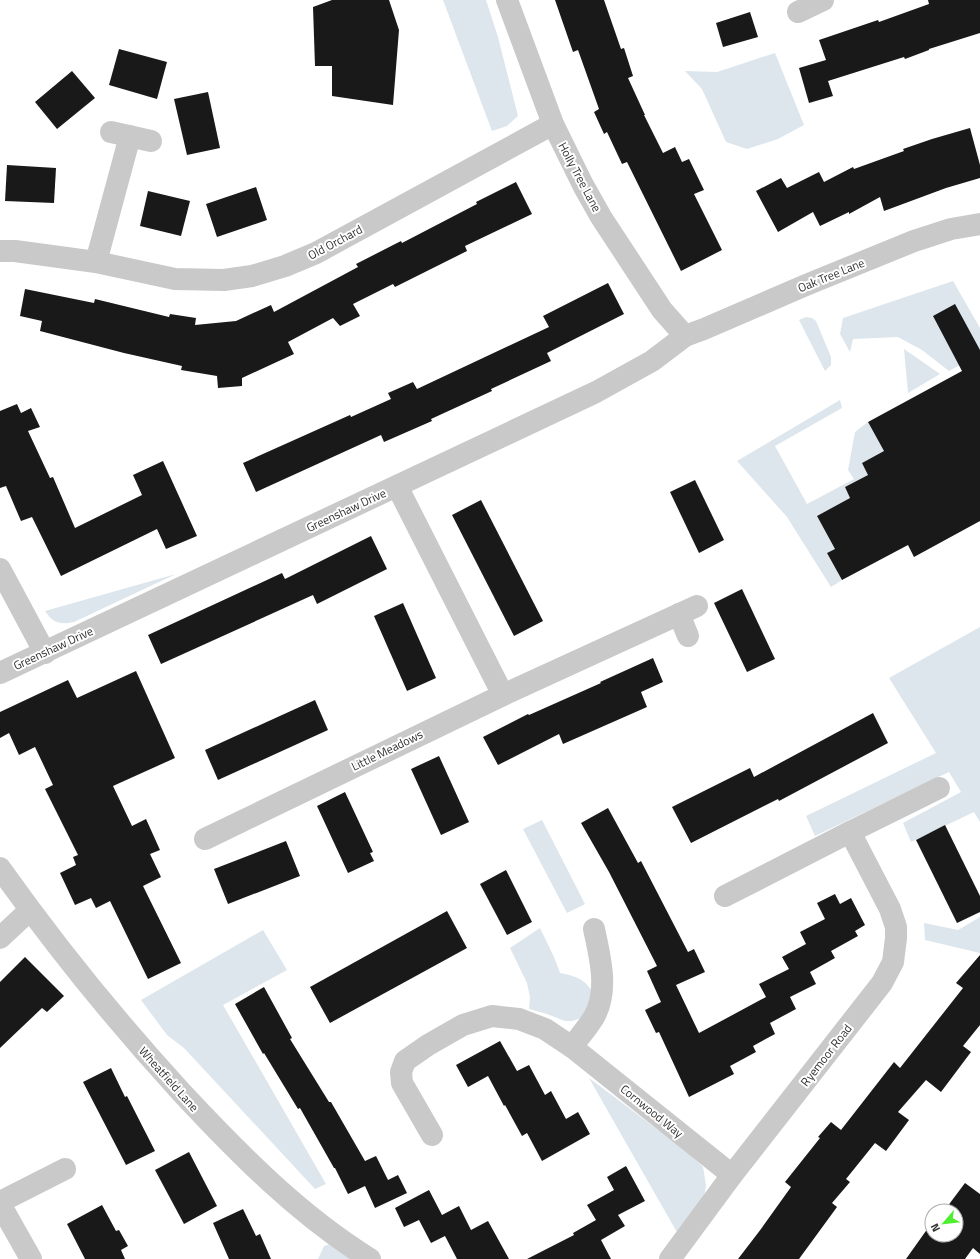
<svg xmlns="http://www.w3.org/2000/svg" width="980" height="1259" font-family="'Titillium Web',sans-serif">
<style>
.green{fill:#dde6ec}
.building{fill:#191919}
.lines{fill:none;stroke-linecap:round;stroke-linejoin:round}
.minor{stroke:#c9c9c9;stroke-width:22}
.labels{text-anchor:middle;dominant-baseline:central;stroke-width:4;stroke-linejoin:round;paint-order:stroke}
.street-label{font-size:12px;fill:#323232;stroke:#fff}
</style>
<rect width="100%" height="100%" fill="#fff"/>
<g class="green">
<path d="M443,0H486L498,37L518,116L507,126L492,131Z"/>
<path d="M775,53L804,125L778,139L747,149L726,142L702,89L685,71L717,72Z"/>
<path d="M953,281L980,328V354L949,371L922,350L898,337L853,339L850,352L840,334L843,318Z"/>
<path d="M806,317L812,318L816,321L831,357V365L825,371L799,320Z"/>
<path d="M904,349L940,374L908,393Z"/>
<path d="M840,400L842,408L775,446L807,504L854,479L848,470L855,432L868,422L884,451L862,463L868,475L845,487L850,498L817,516L835,549L827,553L842,580L831,587L787,517L737,461Z"/>
<path d="M176,574L74,622C60,625 53,623 45,611Z"/>
<path d="M980,627V822L974,812L911,842L903,823L961,792L949,772L815,836L806,816L936,753L889,678Z"/>
<path d="M542,820L585,904L567,913L523,829Z"/>
<path d="M980,917V953L925,940L924,923L958,930Z"/>
<path d="M540,928L554,957L560,973C576,976 587,980 594,995L581,1018L572,1021H565L547,1014L529,1009L530,997L527,983L510,948Z"/>
<path d="M263,930L287,970L223,1005L326,1184L315,1189L184,1048L167,1035L141,1000Z"/>
<path d="M589,1078L689,1153L703,1167L706,1185L704,1198L678,1234Z"/>
<path d="M334,1243L355,1259H318L324,1246Z"/>
</g>
<g class="building">
<path d="M332,0H389L399,30L393,105L332,96V66H315L313,7Z"/>
<path d="M555,0H604L621,49L624,48L633,76L628,78L645,115H644L663,153L675,147L682,162L689,159L704,190L694,194L722,250L681,271L627,162L622,164L607,132L604,134L594,112L599,109L578,50L573,52Z"/>
<path d="M928,0H980V33L929,49V50L905,59L904,57L828,81L833,96L809,103L799,68L826,60L819,40L878,20L879,22L929,4Z"/>
<path d="M750,12L758,37L723,47L716,23Z"/>
<path d="M119,49L167,62L157,99L109,85Z"/>
<path d="M72,71L95,98L57,129L35,102Z"/>
<path d="M208,92L220,148L187,155L174,99Z"/>
<path d="M970,128L980,165V178L946,188L884,211L880,197L849,214V212L820,226L813,212L778,232L756,191L781,178L787,188L819,172L824,182L853,167L854,169L904,151L903,149L932,139Z"/>
<path d="M7,165L56,168L54,203L5,201Z"/>
<path d="M516,182L532,214L465,246L467,251L395,287L393,284L353,304L360,316L340,326L333,318L288,342L294,354L242,378V386L218,388L217,376L181,370L182,366L124,353L40,331L42,321L20,316L25,289L94,303L95,299L169,317L170,314L196,318L195,325L236,321L271,305L274,312L358,267L356,264L401,241L402,243L477,204L476,202Z"/>
<path d="M256,187L267,220L217,237L206,204Z"/>
<path d="M148,191L190,201L181,236L140,226Z"/>
<path d="M608,283L624,314L547,353L551,361L491,389L492,391L431,419L432,421L384,442L381,435L256,492L243,463L350,415L351,417L391,399L388,393L413,382L417,389L549,327L543,316Z"/>
<path d="M955,304L980,350V521L914,557L908,545L842,580L827,553L835,549L817,516L850,498L845,487L868,475L862,463L884,451L868,422L962,371L933,316Z"/>
<path d="M17,404L21,413L31,408L40,427L28,431L50,478L53,477L75,528L142,495L133,475L163,461L197,536L166,549L157,529L61,576L32,517L21,521L6,486L0,488V411Z"/>
<path d="M695,480L724,540L699,553L670,492Z"/>
<path d="M481,500L543,621L514,636L452,515Z"/>
<path d="M371,536L387,569L317,604L313,595L161,664L148,635L282,573L285,579Z"/>
<path d="M742,589L775,659L747,672L714,603Z"/>
<path d="M403,603L436,678L407,691L374,616Z"/>
<path d="M653,658L663,682L641,692L647,707L563,744L559,734L498,765L483,737L528,714L529,715L601,683L600,682Z"/>
<path d="M136,671L175,758L113,786L132,826L146,819L160,850L150,854L161,877L143,886L181,963L148,979L110,901L96,908L91,898L75,905L60,873L76,865L73,857L78,855L45,789L53,785L35,747L19,755L9,733L0,738V712L68,680L77,698Z"/>
<path d="M315,700L328,730L218,780L205,750Z"/>
<path d="M873,713L888,743L779,801L778,799L691,843L672,807L750,768L754,777Z"/>
<path d="M439,756L469,822L441,835L411,769Z"/>
<path d="M345,792L373,852L370,853L374,861L348,873L317,806Z"/>
<path d="M608,808L638,863L641,861L688,952L694,949L705,972L676,985L699,1033L766,997L759,984L789,969L782,957L806,944L800,932L825,919L817,903L835,894L840,904L851,898L865,925L855,931L858,936L831,951L835,958L810,972L816,984L790,997L796,1009L770,1023L775,1034L753,1046L756,1052L730,1066L734,1074L689,1097L659,1032L656,1033L645,1010L661,1002L647,971L657,966L609,872L581,823Z"/>
<path d="M945,825L980,896V912L957,923L916,840Z"/>
<path d="M286,841L300,876L228,904L214,869Z"/>
<path d="M506,870L532,922L507,935L480,884Z"/>
<path d="M447,911L467,948L330,1023L310,987Z"/>
<path d="M980,955V1025L963,1046L971,1052L941,1092L926,1080L898,1112L909,1120L886,1151L875,1143L846,1179L850,1182L832,1203L837,1207L799,1259H738L761,1229L791,1187L785,1182L820,1138L818,1137L831,1122L841,1130L894,1062L900,1068L963,988L956,983Z"/>
<path d="M25,957L64,996L47,1012L42,1008L0,1048V982Z"/>
<path d="M264,987L292,1038L290,1039L329,1102H331L365,1161L376,1156L388,1180L398,1175L407,1193L375,1208L365,1186L348,1194L335,1168H334L300,1108L298,1109L264,1053L263,1054L235,1004Z"/>
<path d="M500,1041L517,1071L529,1065L545,1095L551,1091L566,1119L578,1112L590,1134L542,1161L527,1133L522,1136L505,1105L504,1106L488,1076L468,1087L456,1065Z"/>
<path d="M111,1068L125,1097L127,1096L155,1151L126,1165L83,1082Z"/>
<path d="M189,1152L217,1206L184,1224L155,1170Z"/>
<path d="M626,1166L645,1201L618,1215L625,1226L601,1240L611,1259H527L574,1235L573,1233L596,1220L587,1205L614,1190L607,1177Z"/>
<path d="M965,1183L980,1194V1254L973,1248L965,1259H906L928,1228L931,1230L932,1228V1235H956V1211H944Z"/>
<path d="M429,1190L442,1215L459,1206L471,1230L488,1221L509,1259H457L445,1236L431,1243L419,1220L404,1227L395,1208Z"/>
<path d="M102,1205L116,1231L119,1230L128,1246L121,1250L125,1259H85L67,1224Z"/>
<path d="M243,1209L256,1236L260,1234L271,1259H229L213,1223Z"/>
</g>
<g class="lines">
<g class="minor">
<path d="M507,0L553,124L583,185L601,217L662,310L685,336"/>
<path d="M798,12L823,0"/>
<path d="M111,132L151,141"/>
<path d="M0,251H15L96,262L175,279L224,280L252,276L285,266L316,253L553,124"/>
<path d="M96,262L130,136"/>
<path d="M397,486L503,695"/>
<path d="M0,569L45,653"/>
<path d="M679,614L688,636"/>
<path d="M0,673L596,392L652,361L685,336L704,329L806,285L914,241L951,229L980,224"/>
<path d="M850,832L939,788"/>
<path d="M205,839L503,695L697,606"/>
<path d="M0,868C56,947 117,1022 182,1093C239,1154 299,1215 370,1259"/>
<path d="M0,938L30,910"/>
<path d="M572,1047C579,1037 588,1027 594,1017C609,991 600,957 594,929"/>
<path d="M432,1135L402,1083L401,1072L405,1061L428,1045L463,1025L492,1016L519,1019L545,1029L572,1047L732,1175"/>
<path d="M0,1202L65,1169"/>
<path d="M0,1204L31,1259"/>
<path d="M670,1259L732,1175L882,983L893,962L896,938V927L890,909L850,832L725,896"/>
</g>
</g>
<g class="labels">
<g class="street-label">
<text transform="translate(580 177) rotate(62)">Holly Tree Lane</text>
<text transform="translate(335 242) rotate(-28)">Old Orchard</text>
<text transform="translate(831 275) rotate(-22)">Oak Tree Lane</text>
<text transform="translate(346 510) rotate(-25)">Greenshaw Drive</text>
<text transform="translate(53 648) rotate(-25)">Greenshaw Drive</text>
<text transform="translate(387 750) rotate(-26)">Little Meadows</text>
<text transform="translate(826 1055) rotate(-52)">Ryemoor Road</text>
<text transform="translate(169 1079) rotate(48)">Wheatfield Lane</text>
<text transform="translate(652 1111) rotate(39)">Cornwood Way</text>
</g>
</g>
<g transform="translate(944 1223) rotate(242)"><circle r="19" fill="#ffffff" stroke="#adadad"/>
<path d="M0-3L7 15L0 10L-7 15Z" fill="#4def2f"/>
<text y="-6" font-size="11" font-weight="bold" text-anchor="middle" fill="#323232">N</text>
</g>
</svg>
